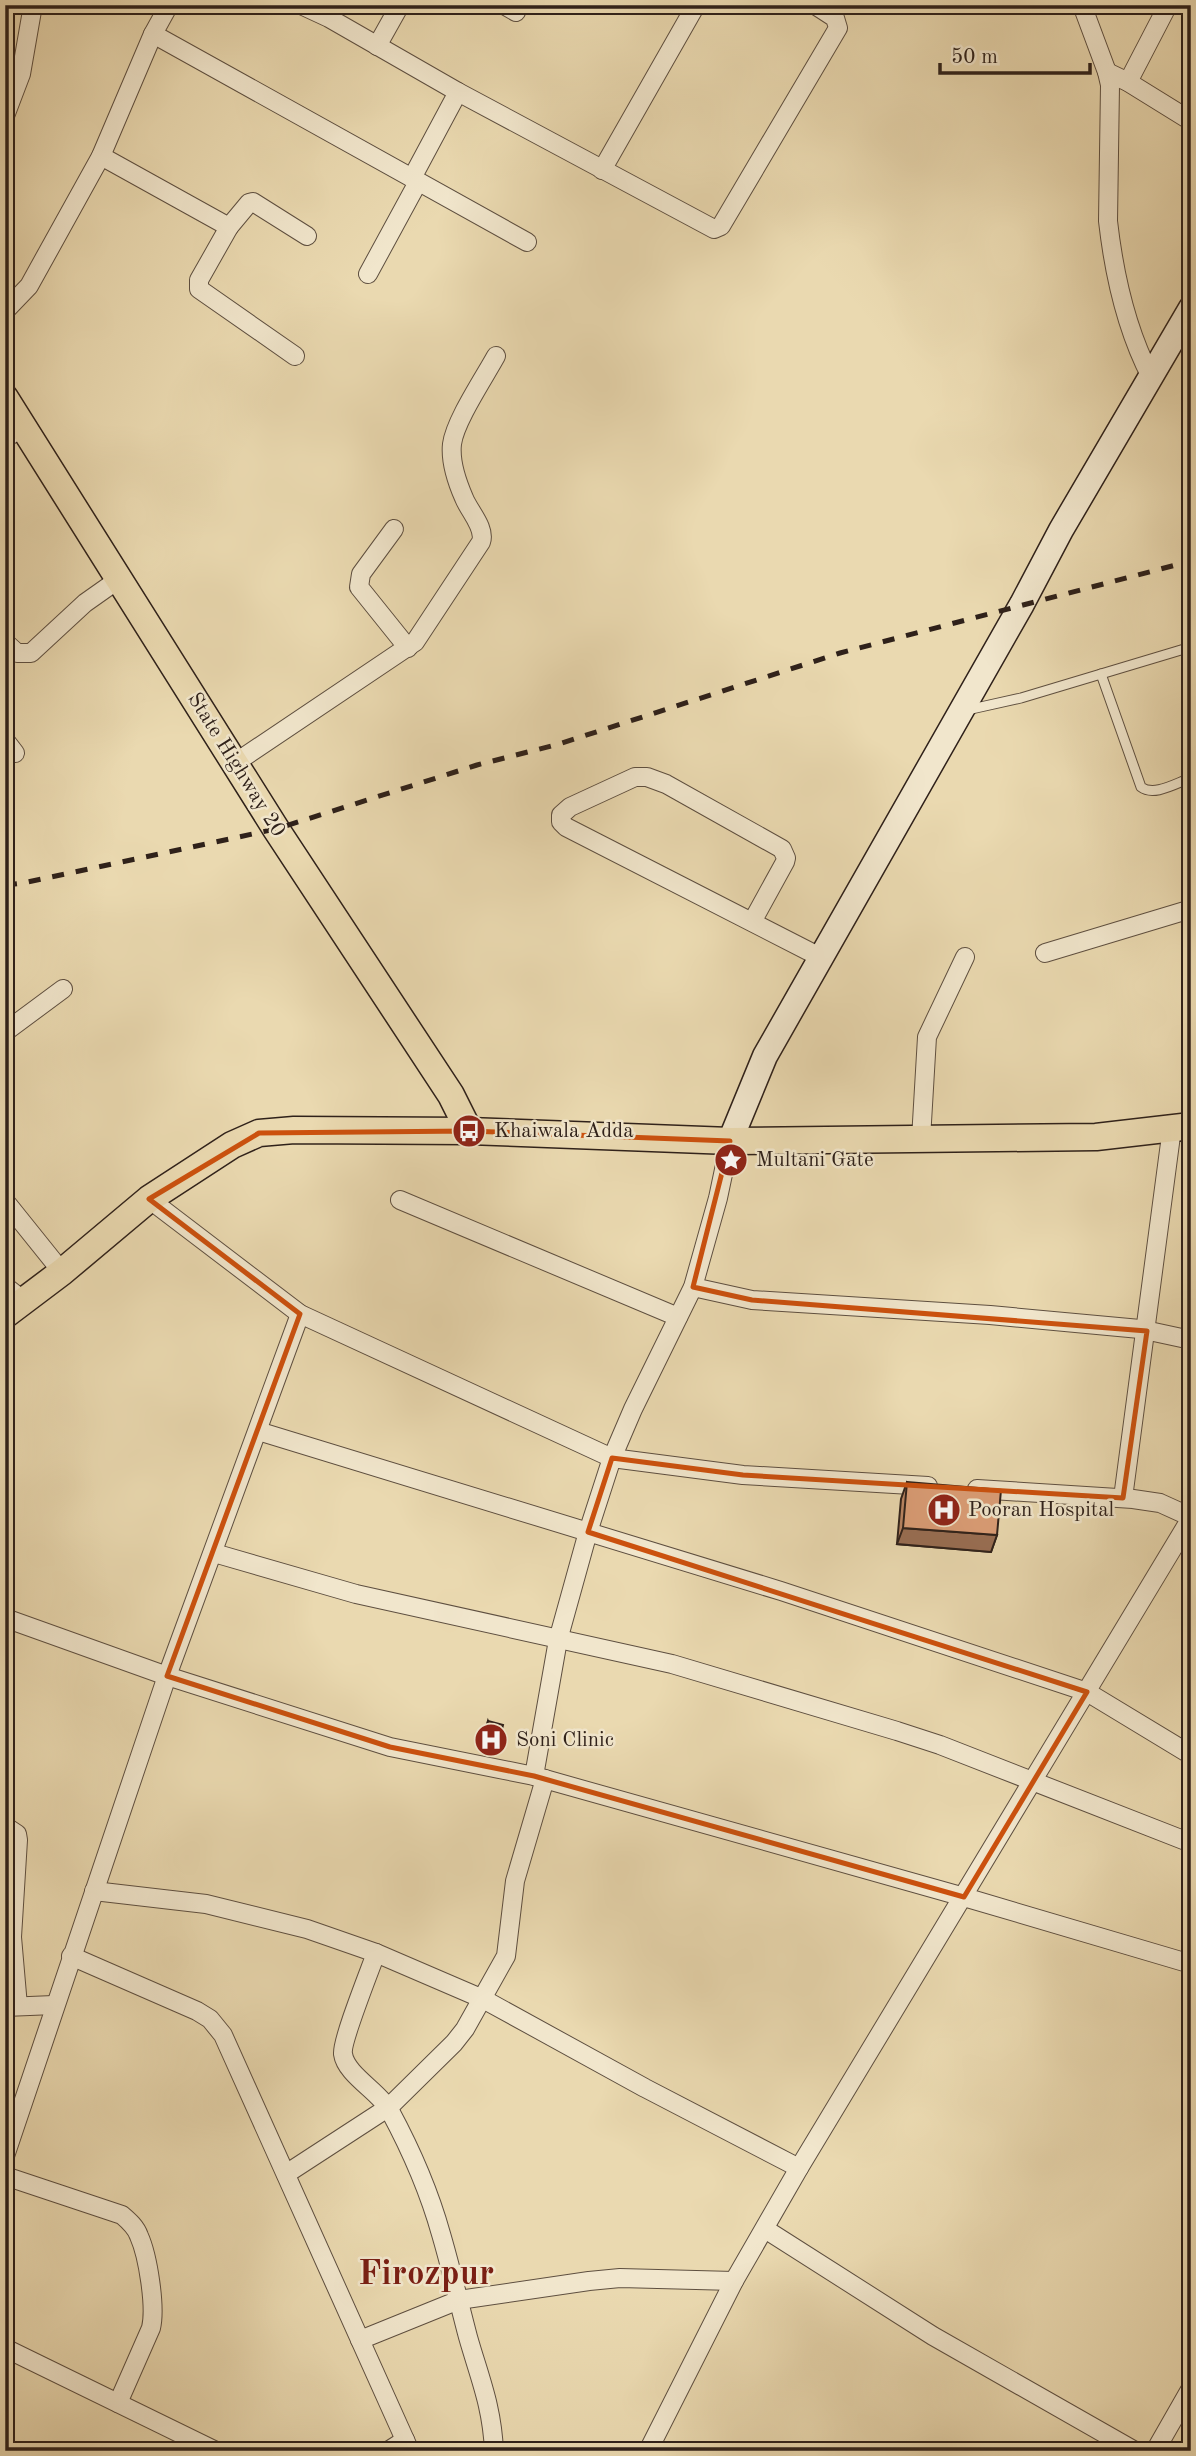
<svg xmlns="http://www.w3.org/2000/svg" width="1196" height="2456" font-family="'Old Standard TT',serif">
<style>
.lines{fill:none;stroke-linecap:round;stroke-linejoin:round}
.lane-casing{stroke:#5e4f40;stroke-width:11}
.street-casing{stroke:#5e4f40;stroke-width:20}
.secondary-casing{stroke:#2f211a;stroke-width:27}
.primary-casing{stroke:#2f211a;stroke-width:29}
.lane{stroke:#f1e6cc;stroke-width:9}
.street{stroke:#f1e6cc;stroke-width:18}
.secondary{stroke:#f1e6cc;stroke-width:24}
.primary{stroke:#ead9b0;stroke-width:26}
.rail{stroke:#2f211a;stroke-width:5;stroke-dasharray:12 12;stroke-linecap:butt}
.wall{fill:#bc8765;stroke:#2f211a;stroke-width:2}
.shaded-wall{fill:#996e53;stroke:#2f211a;stroke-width:2}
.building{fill:#db9d76;stroke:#2f211a;stroke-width:2}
.marked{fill:none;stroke:#cc510e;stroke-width:5;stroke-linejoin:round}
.labels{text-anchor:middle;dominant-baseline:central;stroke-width:5;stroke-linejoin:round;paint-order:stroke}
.street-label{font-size:21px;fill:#2f211a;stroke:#f1e6cc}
.poi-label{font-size:21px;fill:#2f211a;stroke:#f1e6cc;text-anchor:start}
.town-label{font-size:35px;font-weight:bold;fill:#7a1f14;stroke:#f1e6cc}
</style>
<rect width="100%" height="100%" fill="#ead9b0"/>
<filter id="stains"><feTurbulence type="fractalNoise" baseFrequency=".00286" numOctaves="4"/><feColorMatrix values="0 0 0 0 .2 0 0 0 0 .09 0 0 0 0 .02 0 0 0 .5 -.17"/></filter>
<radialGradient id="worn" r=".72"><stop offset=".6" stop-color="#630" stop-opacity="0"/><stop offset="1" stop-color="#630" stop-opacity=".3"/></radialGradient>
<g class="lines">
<defs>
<g id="lane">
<path d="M1101,674L1141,787C1154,797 1176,783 1191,778"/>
<path d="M967,710L1021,698L1191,647"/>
</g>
<g id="street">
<path d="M301,5L329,18L458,92L714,229L721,226L838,28L835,18L815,5"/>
<path d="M504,5L516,12"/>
<path d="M1082,5L1107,72L1110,85L1108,221C1114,274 1126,329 1151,377"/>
<path d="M153,34L527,242"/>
<path d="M377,46L400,5"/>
<path d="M1107,72L1128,82L1191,121"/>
<path d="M1128,82L1168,5"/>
<path d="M5,116L21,74L33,5"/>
<path d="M101,156L229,227L249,203L253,202L307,236"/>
<path d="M602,170L696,5"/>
<path d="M412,178L458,92"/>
<path d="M229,227L199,280V289L295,356"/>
<path d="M368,274L418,182"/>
<path d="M5,311L29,286L101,156L153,34L169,5"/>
<path d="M5,439L23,426"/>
<path d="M394,529L361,574L359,587L408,648"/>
<path d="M5,642L17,653H31L85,603L119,579"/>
<path d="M5,740L15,753"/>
<path d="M235,763L415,642L481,542C486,528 469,511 464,498C457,482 450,462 452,444C455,421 484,378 496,356"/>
<path d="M752,922L785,862L786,858L782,849L666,784L647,777H635L570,807L561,815V822L566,827L820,957"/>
<path d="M1045,953L1191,909"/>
<path d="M5,1032L63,989"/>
<path d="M921,1139L927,1037L965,957"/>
<path d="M149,1199L300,1314L612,1458L743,1475L928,1486"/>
<path d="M400,1200L678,1317"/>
<path d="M5,1201L62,1272"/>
<path d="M5,1286L24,1301"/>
<path d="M693,1287L752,1300L990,1315L1140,1329L1191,1340"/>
<path d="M258,1431L781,1591L1087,1692L1191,1755"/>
<path d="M977,1489L1133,1499L1160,1503L1191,1517"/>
<path d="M1123,1498L1172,1128"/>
<path d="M214,1553L356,1594L672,1664L897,1731L940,1745L1191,1843"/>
<path d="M5,1618L167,1676L390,1747L534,1776L964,1897L1191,1964"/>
<path d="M534,1776L558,1640L588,1532L612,1458L633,1409L693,1287L718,1198L730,1141"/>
<path d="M5,1826L17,1834L18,1840L12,1937L18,2006"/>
<path d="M94,1891L206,1904L307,1929L376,1953L483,1999L645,2088L799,2168"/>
<path d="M376,1953C370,1970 341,2042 343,2054C346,2075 380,2092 390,2111C411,2150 429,2191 441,2234C451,2268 459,2303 468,2337C480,2379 492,2406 494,2451"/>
<path d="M71,1956L197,2011L210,2019L223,2035L410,2451"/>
<path d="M5,2007L54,2005"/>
<path d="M5,2156L167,1676L300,1314"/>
<path d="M286,2174L389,2107L454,2043L465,2029L506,1956L515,1881L545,1779"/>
<path d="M5,2176L122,2215C129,2221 136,2227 139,2236C148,2256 156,2307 151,2328L118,2403"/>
<path d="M765,2229L933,2336L1135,2451"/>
<path d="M360,2340L459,2300L589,2281L620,2278L734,2281"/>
<path d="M5,2348L216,2451"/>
<path d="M388,2451L405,2440"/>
<path d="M648,2451L734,2281L799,2168L1191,1518"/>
<path d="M1155,2451L1191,2388"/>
</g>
<path id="secondary" d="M730,1141L765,1056L1022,604L1061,530L1191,308"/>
<g id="primary">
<path d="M5,398L276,829L451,1095L469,1131"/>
<path d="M5,1315L62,1272L149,1199L232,1145L259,1133L294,1130L469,1131L730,1141L1096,1137L1191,1126"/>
</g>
</defs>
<use href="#lane" class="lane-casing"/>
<use href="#street" class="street-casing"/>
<use href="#secondary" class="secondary-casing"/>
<use href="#primary" class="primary-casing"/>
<use href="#lane" class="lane"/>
<use href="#street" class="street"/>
<use href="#secondary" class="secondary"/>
<use href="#primary" class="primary"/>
<path class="rail" d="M5,885L23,883L276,829L477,765L559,744L840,653L1191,561"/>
</g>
<g class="wall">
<path d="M907,1482L997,1535L991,1552L897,1544L901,1499Z"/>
<path d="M488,1721L498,1746L496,1751L481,1748Z"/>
</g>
<path class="shaded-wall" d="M903,1528L997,1535L991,1552L897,1544Z"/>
<g class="building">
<path d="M907,1482L1001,1490L997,1535L903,1528Z"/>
<path d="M488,1721L503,1725L498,1746L483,1742Z"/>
</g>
<path class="marked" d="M469,1131L730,1141L693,1287L752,1300L1147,1331L1123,1498L743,1475L612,1458L588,1532L1087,1692L964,1897L534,1776L390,1747L167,1676L300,1314L149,1199L259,1133Z"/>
<defs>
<symbol id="bus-disc" viewBox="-11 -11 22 22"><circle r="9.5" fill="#8f2418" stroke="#f1e6cc"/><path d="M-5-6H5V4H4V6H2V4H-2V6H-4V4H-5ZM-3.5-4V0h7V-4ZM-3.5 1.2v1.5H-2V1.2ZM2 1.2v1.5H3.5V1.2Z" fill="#fff"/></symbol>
<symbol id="sight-disc" viewBox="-11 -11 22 22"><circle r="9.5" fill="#8f2418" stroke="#f1e6cc"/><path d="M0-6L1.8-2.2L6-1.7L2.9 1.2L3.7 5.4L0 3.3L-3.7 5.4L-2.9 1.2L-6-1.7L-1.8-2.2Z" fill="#fff"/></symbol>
<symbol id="hospital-disc" viewBox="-11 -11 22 22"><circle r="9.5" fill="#8f2418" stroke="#f1e6cc"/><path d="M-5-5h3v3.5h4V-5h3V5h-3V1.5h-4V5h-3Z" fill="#fff"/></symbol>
</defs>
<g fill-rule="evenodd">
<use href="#bus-disc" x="450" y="1112" width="38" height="38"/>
<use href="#sight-disc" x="712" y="1141" width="38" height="38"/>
<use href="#hospital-disc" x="925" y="1491" width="38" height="38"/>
<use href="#hospital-disc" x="472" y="1721" width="38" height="38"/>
</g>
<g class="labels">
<g class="street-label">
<text transform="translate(236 765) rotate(58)">State Highway 20</text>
</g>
<g class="poi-label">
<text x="494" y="1131">Khaiwala Adda</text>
<text x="756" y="1160">Multani Gate</text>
<text x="968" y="1510">Pooran Hospital</text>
<text x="516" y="1740">Soni Clinic</text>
</g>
<g class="town-label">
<text x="426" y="2274">Firozpur</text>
</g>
</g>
<rect width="1196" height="2456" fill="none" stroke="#ead9b0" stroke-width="28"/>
<rect x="7" y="7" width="1182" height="2442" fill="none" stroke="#2f211a" stroke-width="3.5"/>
<rect x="14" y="14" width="1168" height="2428" fill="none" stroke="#2f211a" stroke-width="2"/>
<path d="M940 63v10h150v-10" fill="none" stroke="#2f211a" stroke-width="3.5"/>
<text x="951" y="63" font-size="21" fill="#2f211a" stroke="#f1e6cc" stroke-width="5" paint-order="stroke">50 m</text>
<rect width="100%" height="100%" filter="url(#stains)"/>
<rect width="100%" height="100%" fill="url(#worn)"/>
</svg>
